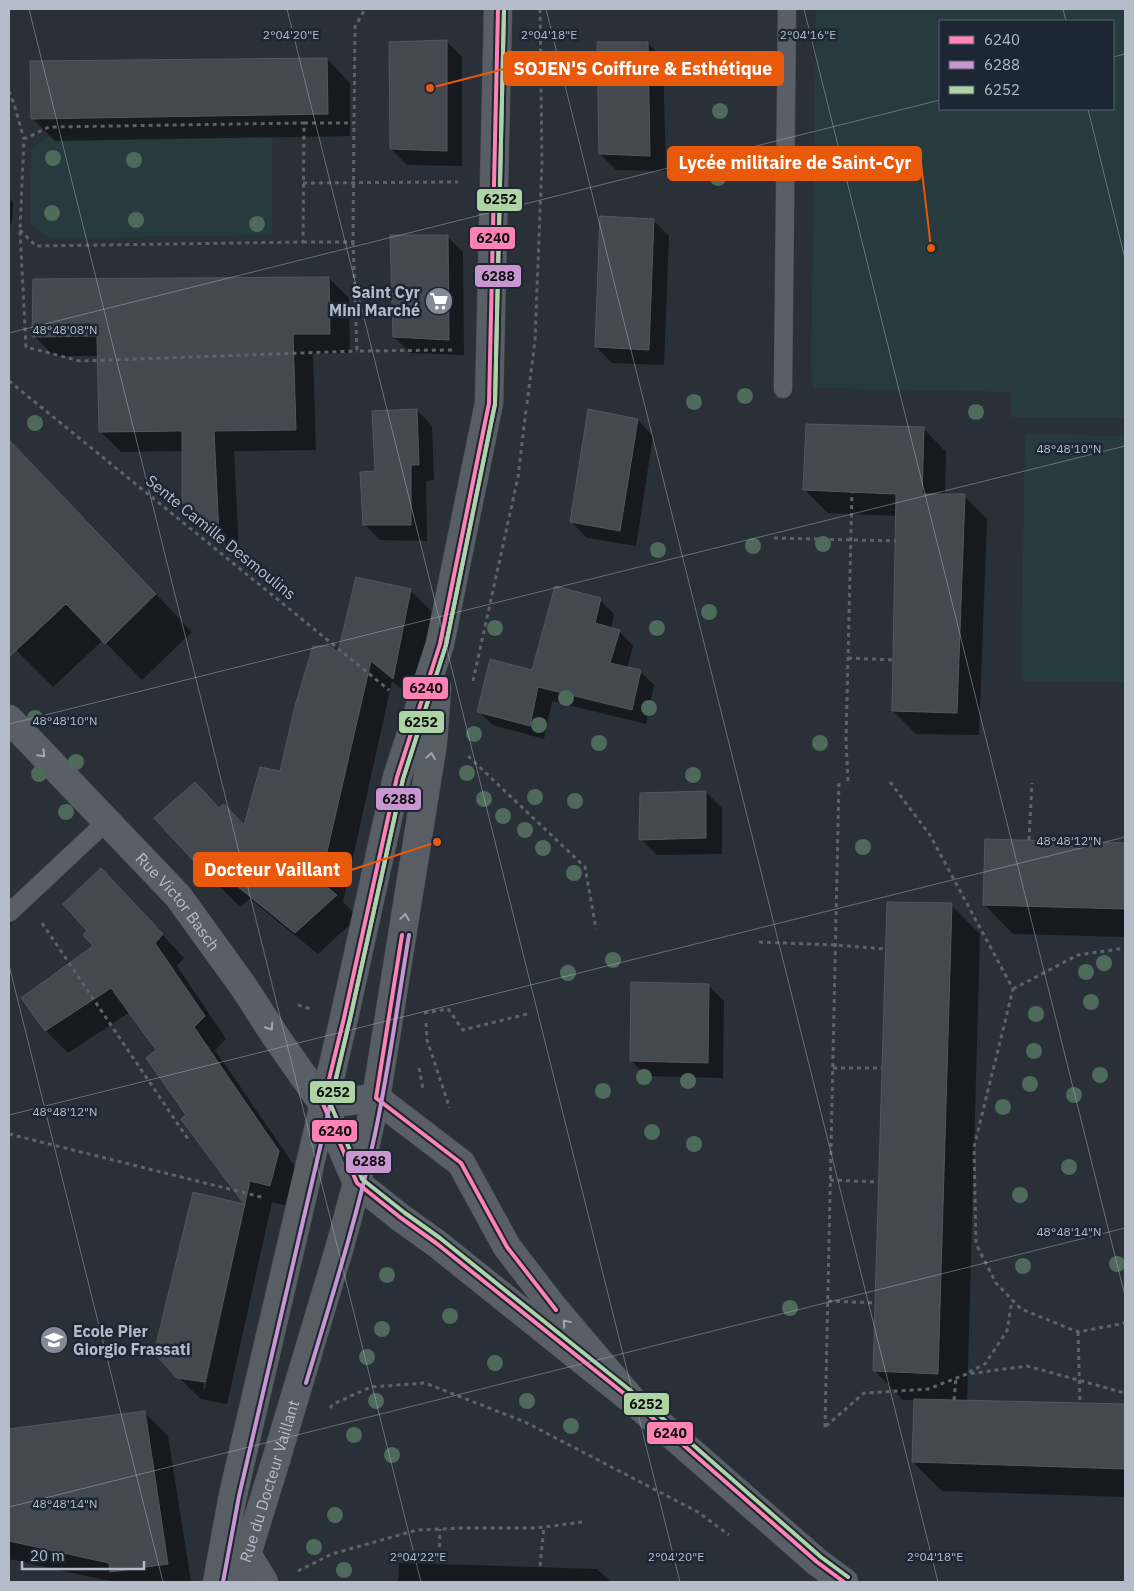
<svg xmlns="http://www.w3.org/2000/svg" width="1134" height="1591" font-family="'IBM Plex Sans',sans-serif">
<style>
.green{fill:#273a3e;fill-rule:evenodd}
.shadow{fill:#0007;fill-rule:evenodd}
.building{fill:#444950;stroke:#52575f}
.lines{fill:none;stroke-linecap:round;stroke-linejoin:round}
.service-casing{stroke:#484c53;stroke-width:19}
.minor-casing{stroke:#484c53;stroke-width:29}
.tertiary-casing{stroke:#484c53;stroke-width:29}
.secondary-casing{stroke:#484c53;stroke-width:29}
.path{stroke:#5d636a;stroke-width:3;stroke-dasharray:4 4;stroke-linecap:butt}
.service{stroke:#5a5e66;stroke-width:18}
.minor{stroke:#5a5e66;stroke-width:28}
.tertiary{stroke:#5a5e66;stroke-width:28}
.secondary{stroke:#595d64;stroke-width:28}
.bus-1-casing{stroke:#1d2633;stroke-width:8}
.bus-2-casing{stroke:#1d2633;stroke-width:8}
.bus-3-casing{stroke:#1d2633;stroke-width:8}
.bus-1{stroke:#ff82b4;stroke-width:4}
.bus-2{stroke:#c897d2;stroke-width:4}
.bus-3{stroke:#aed4a6;stroke-width:4}
.tree{fill:#4e6a5a}
.oneway{stroke:#a2a9b5}
.oneway2{stroke:#9da4b0}
.ticks{fill:none;stroke:#b4bcc9;stroke-width:1;stroke-opacity:0.45}
.labels{text-anchor:middle;dominant-baseline:central;stroke-width:5;stroke-linejoin:round;paint-order:stroke}
.poi-label{font-size:16px;font-weight:bold;fill:#b4bcc9;stroke:#1d2633;text-anchor:end}
.street-label{font-size:16px;fill:#b4bcc9;stroke:#1d2633}
.ticks-label{font-size:12px;text-anchor:middle;fill:#b4bcc9;stroke:#1d2633;stroke-width:5;stroke-linejoin:round;paint-order:stroke}
.leader{fill:none;stroke:#e8590c;stroke-width:2}
.callout-dot{fill:#e8590c;stroke:#1d2633;stroke-width:2}
.callout{fill:#e8590c;stroke:#e8590c;stroke-width:2}
.callout-label{font-size:18px;text-anchor:middle;font-weight:bold;fill:#fff}
.line-badge{stroke:#1d2633;stroke-width:2}
.pale-badge-label{font-size:14px;text-anchor:middle;font-weight:bold;fill:#111}
</style>
<rect width="100%" height="100%" fill="#2a3038"/>
<g class="green">
<path d="M816,9H1125V418L1011,417V392L813,388L811,367ZM940,21H1113V109H940Z"/>
<path d="M51,135H272V235L51,238L31,226V149Z"/>
<path d="M1025,434L1125,436V682L1021,681Z"/>
</g>
<g class="shadow">
<path d="M446,41L462,57V166L407,165L391,149Z"/>
<path d="M648,43L663,59L666,171L616,170L600,154Z"/>
<path d="M327,59L350,83V136L55,141L32,118Z"/>
<path d="M9,197L13,203L12,222L9,228Z"/>
<path d="M653,220L669,236L664,365L612,363L596,347Z"/>
<path d="M447,236L463,252L464,355L410,353L394,337Z"/>
<path d="M329,278L349,298L350,353L313,354L316,450L234,451L239,553L223,540L224,538L202,518V521L183,502V451L121,452L100,431L98,356H54L34,336Z"/>
<path d="M417,410L432,426L434,480L426,481L427,541L380,540L364,524L376,472Z"/>
<path d="M638,420L653,436L636,546L587,538L571,522Z"/>
<path d="M923,428L946,452L945,495L964,496L987,519L979,735L916,734L893,711L897,516L828,513L805,490Z"/>
<path d="M9,440L192,632L142,680L103,640L53,687L9,643V600L21,589L9,576Z"/>
<path d="M410,590L432,612L415,700L392,681L343,902L358,917L318,954L250,899L240,907L218,885L195,784L220,809L245,827L281,773L339,655Z"/>
<path d="M600,600L614,614L611,629L619,631L633,646L627,668L640,671L654,685L646,724L552,701L544,739L493,725L478,711L533,671Z"/>
<path d="M706,792L722,808V854L657,855L641,839Z"/>
<path d="M986,841L1125,845V937L1013,934L984,904Z"/>
<path d="M123,892L184,958L177,966L226,1039L215,1050L300,1174L292,1207L272,1202L227,1404L201,1399L178,1377L194,1194L247,1206L183,1119L187,1116L158,1051L130,1012L68,1053L46,1031L23,998L95,946ZM240,1220H242L205,1389L203,1388Z"/>
<path d="M9,903L20,915L9,926Z"/>
<path d="M951,905L980,934L967,1402L1125,1406V1497L942,1491L913,1462L915,1400H903L874,1370Z"/>
<path d="M708,985L724,1001L723,1078L647,1076L631,1061Z"/>
<path d="M144,1412L168,1436L191,1582H114L9,1559V1430Z"/>
<path d="M399,1563L597,1569L611,1582H398Z"/>
</g>
<g class="building">
<path d="M447,40V151L390,149L389,42Z"/>
<path d="M597,42H648L650,156L599,154Z"/>
<path d="M327,58L328,114L31,119L30,61Z"/>
<path d="M600,216L654,219L649,350L595,347Z"/>
<path d="M390,235H448L449,340L393,337Z"/>
<path d="M329,277L330,334H293L296,430L214,431L219,535L182,503V431L99,432L97,336L32,337L33,279Z"/>
<path d="M417,409L419,465H411V525H363L360,472L375,471L372,411Z"/>
<path d="M588,409L638,419L620,531L570,522Z"/>
<path d="M806,424L924,427L922,494H965L957,713L892,711L896,494L803,490Z"/>
<path d="M9,440L156,594L105,644L66,604L9,657Z"/>
<path d="M356,577L411,589L393,679L371,661L320,882L337,895L295,933L227,878L217,886L154,818L195,782L219,808L224,804L244,825L260,767L280,771L295,706L313,646H330L338,652Z"/>
<path d="M555,586L601,598L595,623L620,630L610,663L641,670L632,710L538,687L530,726L477,712L490,659L532,670Z"/>
<path d="M706,791V838L639,840L640,793Z"/>
<path d="M985,839L1125,843V909L983,905Z"/>
<path d="M101,868L163,934L155,943L205,1016L194,1027L279,1151L270,1186L250,1181L205,1382L177,1378L154,1353L193,1192L244,1204L181,1119L186,1115L146,1058L156,1050L111,988L45,1031L21,998L93,946L83,935L87,931L63,904Z"/>
<path d="M887,902L952,903L938,1374L873,1371Z"/>
<path d="M631,982L709,984L708,1063L630,1061Z"/>
<path d="M914,1399L1125,1404V1469L912,1462Z"/>
<path d="M145,1411L168,1564L110,1572L109,1563L9,1541V1429Z"/>
</g>
<g class="lines">
<defs>
<g id="service">
<path d="M783,389L787,9"/>
<path d="M9,913L106,822"/>
</g>
<g id="minor">
<path id="s1" d="M9,719L178,896L243,986L278,1040L323,1104"/>
<path d="M247,1554L264,1582"/>
</g>
<path id="tertiary" d="M632,1400L554,1308L507,1247L461,1163L376,1098L323,1104L357,1183L401,1218L436,1243L632,1400L817,1562L844,1582"/>
<g id="secondary">
<path d="M217,1582L233,1495L344,1018L397,777L440,644L489,403L498,9"/>
<path id="s2" d="M237,1582L247,1554L272,1473L340,1246L357,1183L376,1098L433,743L437,688"/>
</g>
</defs>
<use href="#service" class="service-casing"/>
<use href="#minor" class="minor-casing"/>
<use href="#tertiary" class="tertiary-casing"/>
<use href="#secondary" class="secondary-casing"/>
<g class="path">
<path d="M9,91L14,104L24,139"/>
<path d="M304,123H354L355,27L365,9"/>
<path d="M303,183L458,182"/>
<path d="M20,230L36,246L303,242L304,123L49,127L24,139L20,230L26,347L80,361L357,351"/>
<path d="M303,242H353L354,123"/>
<path d="M353,242L357,351L455,350"/>
<path d="M9,381L389,690"/>
<path d="M527,404L535,340L542,162L540,9"/>
<path d="M774,538L896,541"/>
<path d="M848,658L893,660"/>
<path d="M473,681L518,477L526,410"/>
<path d="M468,756L585,867L596,929"/>
<path d="M848,781L846,741L852,492"/>
<path d="M890,782L930,835L1013,989L974,1147L976,1244L996,1283L1021,1309L1078,1332L1125,1323"/>
<path d="M1029,840L1032,783"/>
<path d="M42,923L190,1142"/>
<path d="M759,942L835,945L885,949"/>
<path d="M1013,989L1078,955L1125,948"/>
<path d="M298,1005L311,1009"/>
<path d="M424,1013L448,1009L463,1030L531,1013"/>
<path d="M426,1023L427,1040L449,1106V1108"/>
<path d="M419,1068L423,1089"/>
<path d="M833,1068H882"/>
<path d="M9,1134L265,1198"/>
<path d="M830,1180L878,1182"/>
<path d="M828,1301L875,1303"/>
<path d="M1078,1332L1080,1403"/>
<path d="M969,1372L985,1364L1007,1331L1012,1300"/>
<path d="M954,1400L956,1378"/>
<path d="M330,1408L333,1404L371,1387L425,1383L525,1422L698,1512L729,1535"/>
<path d="M826,1426L864,1393L928,1389L967,1374L1027,1366L1125,1393"/>
<path d="M825,1427L839,779"/>
<path d="M439,1563L440,1529"/>
<path d="M540,1566L544,1527"/>
<path d="M298,1571L332,1554L417,1530L465,1528H537L582,1522"/>
</g>
<use href="#service" class="service"/>
<use href="#minor" class="minor"/>
<use href="#tertiary" class="tertiary"/>
<use href="#secondary" class="secondary"/>
<defs>
<g id="bus-1">
<path d="M498,9L489,403L440,644L397,777L344,1018L323,1104L357,1183L401,1218L436,1243L632,1400L817,1562L844,1582"/>
<path d="M402,935L376,1098L461,1163L507,1247L556,1310"/>
</g>
<g id="bus-2">
<path d="M306,1383C331,1300 357,1218 375,1134C389,1068 398,1001 409,935"/>
<path d="M223,1582L239,1496L350,1019L403,779L446,645L495,404L504,9"/>
</g>
<path id="bus-3" d="M504,9L495,404L446,645L403,779L350,1019L330,1103L362,1179L405,1213L440,1238L636,1395L821,1557L848,1577"/>
</defs>
<use href="#bus-1" class="bus-1-casing"/>
<use href="#bus-2" class="bus-2-casing"/>
<use href="#bus-3" class="bus-3-casing"/>
<use href="#bus-1" class="bus-1"/>
<use href="#bus-2" class="bus-2"/>
<use href="#bus-3" class="bus-3"/>
</g>
<g class="tree">
<circle cx="720" cy="111" r="8"/>
<circle cx="53" cy="158" r="8"/>
<circle cx="134" cy="160" r="8"/>
<circle cx="675" cy="172" r="8"/>
<circle cx="718" cy="178" r="8"/>
<circle cx="52" cy="213" r="8"/>
<circle cx="136" cy="220" r="8"/>
<circle cx="257" cy="224" r="8"/>
<circle cx="745" cy="396" r="8"/>
<circle cx="694" cy="402" r="8"/>
<circle cx="976" cy="412" r="8"/>
<circle cx="35" cy="423" r="8"/>
<circle cx="823" cy="544" r="8"/>
<circle cx="753" cy="546" r="8"/>
<circle cx="658" cy="550" r="8"/>
<circle cx="709" cy="612" r="8"/>
<circle cx="495" cy="628" r="8"/>
<circle cx="657" cy="628" r="8"/>
<circle cx="566" cy="698" r="8"/>
<circle cx="649" cy="708" r="8"/>
<circle cx="35" cy="718" r="8"/>
<circle cx="539" cy="725" r="8"/>
<circle cx="474" cy="734" r="8"/>
<circle cx="599" cy="743" r="8"/>
<circle cx="820" cy="743" r="8"/>
<circle cx="76" cy="762" r="8"/>
<circle cx="467" cy="773" r="8"/>
<circle cx="39" cy="774" r="8"/>
<circle cx="693" cy="775" r="8"/>
<circle cx="535" cy="797" r="8"/>
<circle cx="484" cy="799" r="8"/>
<circle cx="575" cy="801" r="8"/>
<circle cx="66" cy="812" r="8"/>
<circle cx="503" cy="816" r="8"/>
<circle cx="525" cy="830" r="8"/>
<circle cx="863" cy="847" r="8"/>
<circle cx="543" cy="848" r="8"/>
<circle cx="574" cy="873" r="8"/>
<circle cx="613" cy="960" r="8"/>
<circle cx="1104" cy="963" r="8"/>
<circle cx="1086" cy="972" r="8"/>
<circle cx="568" cy="973" r="8"/>
<circle cx="1091" cy="1002" r="8"/>
<circle cx="1036" cy="1014" r="8"/>
<circle cx="1034" cy="1051" r="8"/>
<circle cx="1100" cy="1075" r="8"/>
<circle cx="644" cy="1077" r="8"/>
<circle cx="688" cy="1081" r="8"/>
<circle cx="1030" cy="1084" r="8"/>
<circle cx="603" cy="1091" r="8"/>
<circle cx="1074" cy="1095" r="8"/>
<circle cx="1003" cy="1107" r="8"/>
<circle cx="652" cy="1132" r="8"/>
<circle cx="694" cy="1144" r="8"/>
<circle cx="1069" cy="1167" r="8"/>
<circle cx="1020" cy="1195" r="8"/>
<circle cx="1117" cy="1264" r="8"/>
<circle cx="1023" cy="1266" r="8"/>
<circle cx="387" cy="1275" r="8"/>
<circle cx="790" cy="1308" r="8"/>
<circle cx="450" cy="1316" r="8"/>
<circle cx="382" cy="1329" r="8"/>
<circle cx="367" cy="1357" r="8"/>
<circle cx="495" cy="1363" r="8"/>
<circle cx="376" cy="1401" r="8"/>
<circle cx="527" cy="1401" r="8"/>
<circle cx="571" cy="1426" r="8"/>
<circle cx="354" cy="1435" r="8"/>
<circle cx="392" cy="1455" r="8"/>
<circle cx="335" cy="1515" r="8"/>
<circle cx="314" cy="1547" r="8"/>
<circle cx="344" cy="1570" r="8"/>
</g>
<defs><path id="oneway-chevron" d="M-2-3.5L2.5 0L-2 3.5" fill="none" stroke-width="1.6" stroke-linecap="round" stroke-linejoin="round" transform="scale(1.25)"/></defs>
<g class="oneway">
<use href="#oneway-chevron" transform="translate(42 754) rotate(46)"/>
<use href="#oneway-chevron" transform="translate(270 1027) rotate(57)"/>
<use href="#oneway-chevron" transform="translate(566 1323) rotate(-130)"/>
</g>
<g class="oneway2">
<use href="#oneway-chevron" transform="translate(431 756) rotate(-81)"/>
<use href="#oneway-chevron" transform="translate(405 917) rotate(-81)"/>
</g>
<path class="ticks" d="M29,9L421,1582M287,9L680,1582M546,9L938,1582M804,9L1125,1296M1063,9L1066,21M1113,57L1125,54M1088,109L1125,259M9,333L940,100M9,724L1125,446M9,965L163,1582M9,1115L1125,837M9,1507L1125,1228"/>
<defs>
<symbol id="supermarket-disc" viewBox="-11 -11 22 22"><circle r="9.5" fill="#848b96" stroke="#1d2633"/><path d="M-6-5.5h2.5l.6 2H6L4.5 2H-2.5L-4.4-4H-6ZM-1.5 3.2a1.3 1.3 0 1 0 .1 0ZM3 3.2a1.3 1.3 0 1 0 .1 0Z" fill="#fff"/></symbol>
<symbol id="school-disc" viewBox="-11 -11 22 22"><circle r="9.5" fill="#848b96" stroke="#1d2633"/><path d="M0-5L7-2L0 1L-7-2ZM-4 1L0 2.5L4 1V4Q0 6-4 4Z" fill="#fff"/></symbol>
</defs>
<g fill-rule="evenodd">
<use href="#supermarket-disc" x="423" y="285" width="32" height="32"/>
<use href="#school-disc" x="38" y="1324" width="32" height="32"/>
</g>
<g class="labels">
<g class="poi-label">
<text x="420" y="292">Saint Cyr<tspan x="420" dy="18">Mini Marché</tspan></text>
<text x="73" y="1331" text-anchor="start">Ecole Pier<tspan x="73" dy="18">Giorgio Frassati</tspan></text>
</g>
<g class="street-label">
<text transform="translate(221 537) rotate(39)">Sente Camille Desmoulins</text>
<text stroke="none"><textPath href="#s1" startOffset="249">Rue Victor Basch</textPath></text>
<text stroke="none"><textPath href="#s2" startOffset="106">Rue du Docteur Vaillant</textPath></text>
</g>
</g>
<g class="ticks-label">
<text x="291" y="39">2°04'20"E</text>
<text x="549" y="39">2°04'18"E</text>
<text x="808" y="39">2°04'16"E</text>
<text x="65" y="334">48°48'08"N</text>
<text x="1069" y="453">48°48'10"N</text>
<text x="65" y="725">48°48'10"N</text>
<text x="1069" y="845">48°48'12"N</text>
<text x="65" y="1116">48°48'12"N</text>
<text x="1069" y="1236">48°48'14"N</text>
<text x="65" y="1508">48°48'14"N</text>
<text x="418" y="1561">2°04'22"E</text>
<text x="676" y="1561">2°04'20"E</text>
<text x="935" y="1561">2°04'18"E</text>
</g>
<path class="leader" d="M430 88L504 69M931 248L921 163M437 842L351 870"/>
<g class="callout-dot">
<circle cx="430" cy="88" r="5"/>
<circle cx="931" cy="248" r="5"/>
<circle cx="437" cy="842" r="5"/>
</g>
<g class="callout">
<rect x="504" y="52" width="279" height="33" rx="5"/>
<rect x="668" y="147" width="253" height="33" rx="5"/>
<rect x="194" y="853" width="157" height="33" rx="5"/>
</g>
<g class="callout-label">
<text x="643" y="75">SOJEN'S Coiffure &amp; Esthétique</text>
<text x="795" y="169">Lycée militaire de Saint-Cyr</text>
<text x="272" y="876">Docteur Vaillant</text>
</g>
<g class="line-badge">
<rect x="476" y="188" width="47" height="24" rx="5" fill="#aed4a6"/>
<rect x="469" y="226" width="47" height="24" rx="5" fill="#ff82b4"/>
<rect x="474" y="264" width="48" height="24" rx="5" fill="#c897d2"/>
<rect x="402" y="676" width="47" height="24" rx="5" fill="#ff82b4"/>
<rect x="398" y="710" width="47" height="24" rx="5" fill="#aed4a6"/>
<rect x="375" y="787" width="47" height="24" rx="5" fill="#c897d2"/>
<rect x="309" y="1080" width="47" height="24" rx="5" fill="#aed4a6"/>
<rect x="311" y="1119" width="47" height="24" rx="5" fill="#ff82b4"/>
<rect x="345" y="1150" width="47" height="24" rx="5" fill="#c897d2"/>
<rect x="623" y="1392" width="47" height="24" rx="5" fill="#aed4a6"/>
<rect x="646" y="1421" width="48" height="24" rx="5" fill="#ff82b4"/>
</g>
<g class="pale-badge-label">
<text x="500" y="204">6252</text>
<text x="493" y="243">6240</text>
<text x="498" y="281">6288</text>
<text x="426" y="693">6240</text>
<text x="421" y="727">6252</text>
<text x="399" y="804">6288</text>
<text x="333" y="1097">6252</text>
<text x="335" y="1136">6240</text>
<text x="369" y="1166">6288</text>
<text x="646" y="1409">6252</text>
<text x="670" y="1438">6240</text>
</g>
<rect width="1134" height="1591" fill="none" stroke="#b4bcc9" stroke-width="20"/>
<rect x="939" y="20" width="175" height="90" fill="#1d2633" stroke="#59626f"/>
<rect x="949" y="36" width="25" height="8" fill="#ff82b4" stroke="#59626f"/>
<text x="984" y="45" font-size="15" fill="#b4bcc9">6240</text>
<rect x="949" y="61" width="25" height="8" fill="#c897d2" stroke="#59626f"/>
<text x="984" y="70" font-size="15" fill="#b4bcc9">6288</text>
<rect x="949" y="86" width="25" height="8" fill="#aed4a6" stroke="#59626f"/>
<text x="984" y="95" font-size="15" fill="#b4bcc9">6252</text>
<path d="M22 1561v8h122v-8" fill="none" stroke="#b4bcc9" stroke-width="2.5"/>
<text x="30" y="1561" font-size="15" fill="#b4bcc9" stroke="#1d2633" stroke-width="4" paint-order="stroke">20 m</text>
</svg>
